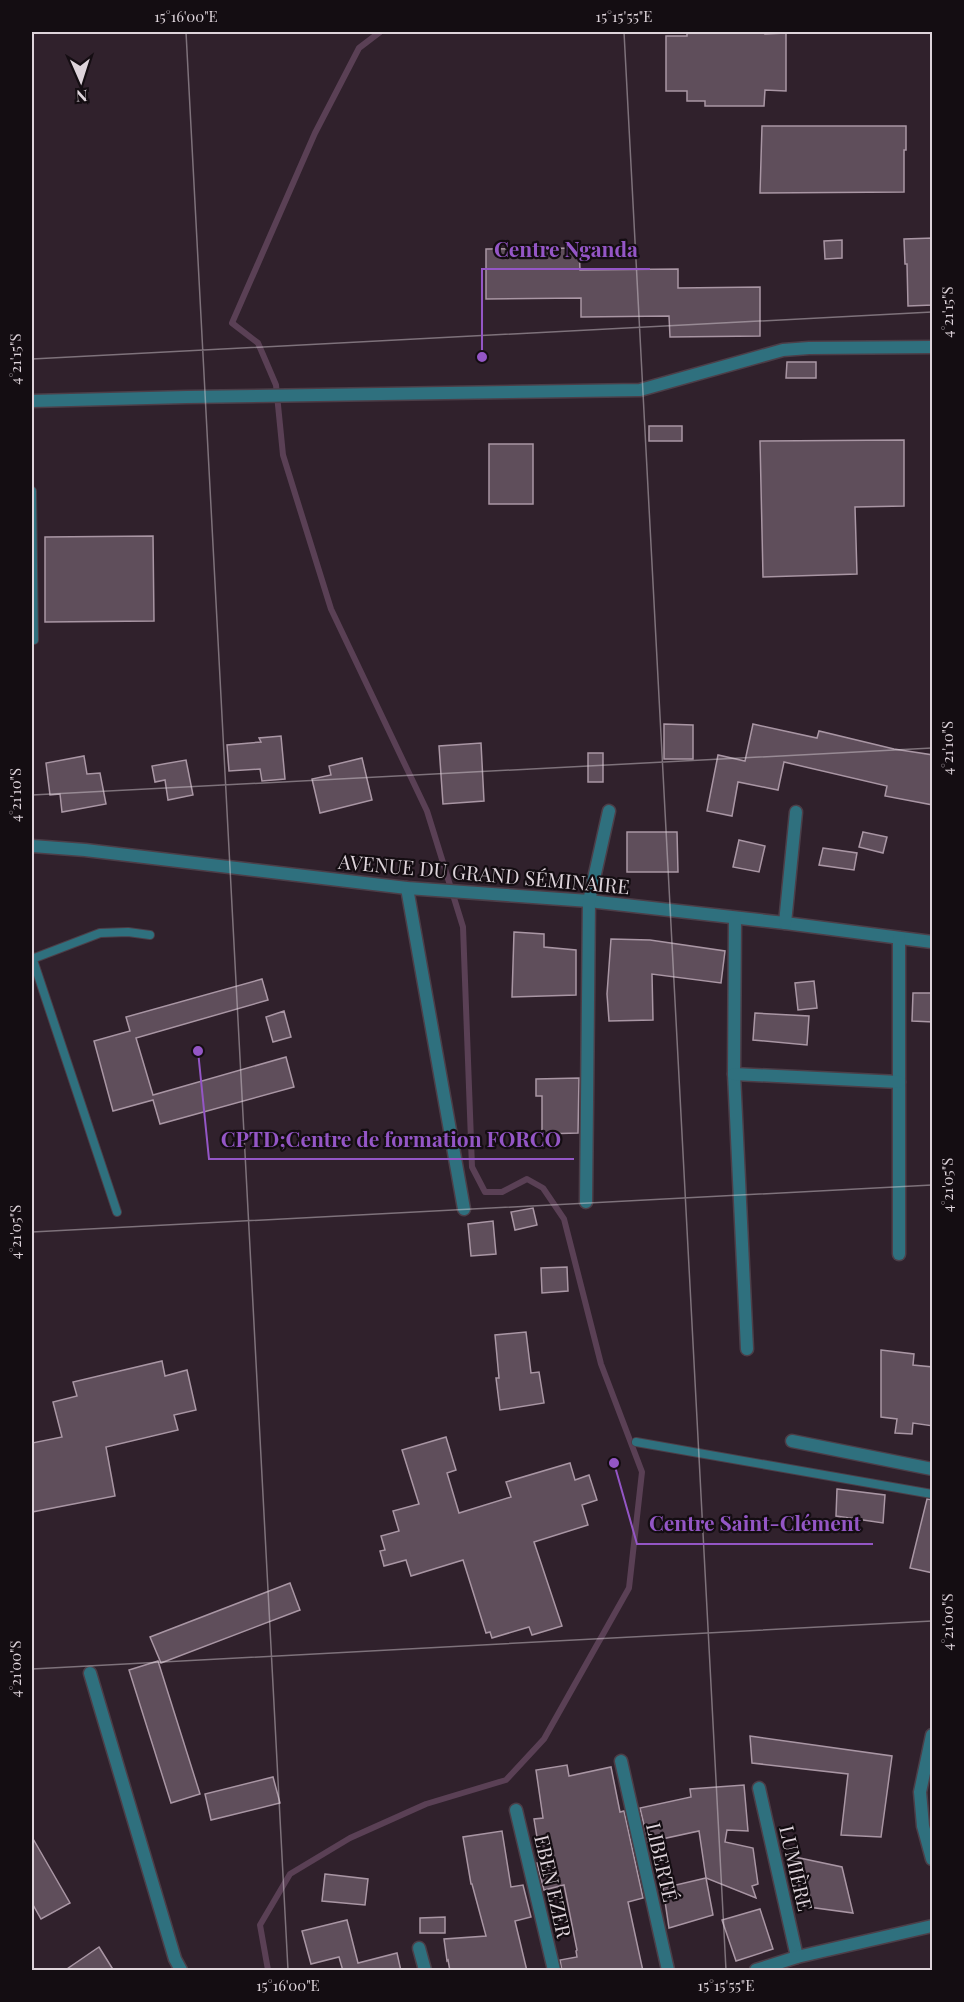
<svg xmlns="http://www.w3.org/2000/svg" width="964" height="2002" font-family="'Playfair Display',serif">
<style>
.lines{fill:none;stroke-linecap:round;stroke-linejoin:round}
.stream{stroke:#5a4055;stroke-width:6}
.building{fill:#5f4e5b;stroke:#a996a4;stroke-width:1.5}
.service-casing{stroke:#4c3e48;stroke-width:10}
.minor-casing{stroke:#4c3e48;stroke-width:15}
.tertiary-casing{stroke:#4c3e48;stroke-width:15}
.service{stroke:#2f707e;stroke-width:8}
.minor{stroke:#2f707e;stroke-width:12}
.tertiary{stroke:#2f707e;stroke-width:12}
.ticks{fill:none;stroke:#ded4db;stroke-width:1.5;stroke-opacity:0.45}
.labels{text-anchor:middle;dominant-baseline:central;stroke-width:4.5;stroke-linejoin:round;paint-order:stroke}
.street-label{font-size:20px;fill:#ded4db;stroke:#140d12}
.leader{fill:none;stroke:#9456c6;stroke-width:2}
.callout-dot{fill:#9456c6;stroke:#140d12;stroke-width:2}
.callout-label{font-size:21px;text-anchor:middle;font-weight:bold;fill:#9456c6;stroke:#140d12;stroke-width:4.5;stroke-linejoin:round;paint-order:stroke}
.neatline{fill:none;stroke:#ded4db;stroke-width:2}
.ticks-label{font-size:15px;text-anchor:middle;fill:#ded4db}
</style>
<rect width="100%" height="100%" fill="#30212c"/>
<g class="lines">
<path class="stream" d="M268,1970L260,1925L290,1874L350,1838L426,1804L506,1780L544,1739L629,1588L642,1472L601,1364L564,1219L543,1188L527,1179L502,1192H485L472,1167L463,927L427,811L331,609L283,455L276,385L258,343L232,323L315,133L359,48L380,32"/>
</g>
<g class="building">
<path d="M687,32H765V34L786,33V91L765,90L764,106H705V101H687V91H666V36H687Z"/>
<path d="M762,126H906V150H904V192L760,193Z"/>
<path d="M933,238V305L908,306L907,264H905L904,239Z"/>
<path d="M842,240V258L825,259L824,241Z"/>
<path d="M579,248L580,270L678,269V288L760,287V336L670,337L669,316L581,317V298L486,299V249Z"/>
<path d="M787,362H816V378H786Z"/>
<rect x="649" y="426" width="33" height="15"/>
<path d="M904,440V506L855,507L857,574L763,577L760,441Z"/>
<rect x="489" y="444" width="44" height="60"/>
<path d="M153,536L154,621L45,622V537Z"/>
<path d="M664,724L693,725V759H664Z"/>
<path d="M753,724L817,738L819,731L894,749L933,755V805L885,796L887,786L784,762L778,790L738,782L732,816L707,811L718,755L745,761Z"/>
<path d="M281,736L285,779L262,781L260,769L229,771L227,745L261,742L259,738Z"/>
<path d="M481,743L484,801L443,804L439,746Z"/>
<rect x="588" y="753" width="15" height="29"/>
<path d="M84,756L87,774L100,773L106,804L62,812L60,794L50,795L46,763Z"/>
<path d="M362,758L372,800L320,813L312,779L331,775L329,766Z"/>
<path d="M186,760L193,795L168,800L165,780L155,782L152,766Z"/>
<path d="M627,832H677L678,872H627Z"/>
<path d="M863,832L887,837L883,853L859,847Z"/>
<path d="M739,840L765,846L759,872L733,867Z"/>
<path d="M823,848L857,853L854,870L819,865Z"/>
<path d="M514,932L544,934V947L576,950V995L512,997Z"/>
<path d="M611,939L650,940L725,951L721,983L652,974L653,1020L609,1021L607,994Z"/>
<path d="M262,979L268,1000L136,1038L153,1095L286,1057L294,1087L160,1124L153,1100L113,1111L94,1041L130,1031L126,1017Z"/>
<path d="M814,981L817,1008L798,1010L795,983Z"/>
<path d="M913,993H933V1022L912,1021Z"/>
<path d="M284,1011L291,1037L273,1042L266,1017Z"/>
<path d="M755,1013L809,1016L807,1045L753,1040Z"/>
<path d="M579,1078L578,1133L542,1134V1096H536V1079Z"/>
<path d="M533,1208L537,1225L515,1230L511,1212Z"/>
<path d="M493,1221L496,1254L471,1256L468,1224Z"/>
<path d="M567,1267L568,1291L542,1293L541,1268Z"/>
<path d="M526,1332L531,1373L539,1372L544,1403L500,1410L496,1378H499L495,1335Z"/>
<path d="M881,1350L914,1354L913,1365L933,1367V1426L913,1423L912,1434L895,1433L897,1419L881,1417Z"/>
<path d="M162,1361L165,1376L187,1370L196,1410L174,1415L178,1430L106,1447L115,1496L32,1512V1443L62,1437L53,1402L77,1396L73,1382Z"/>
<path d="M446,1437L456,1470L447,1473L459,1513L511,1497L506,1482L570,1463L575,1480L589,1475L597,1500L582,1505L588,1525L534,1542L562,1626L532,1635L529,1627L492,1638L490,1632L486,1633L463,1560L411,1576L406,1560L384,1566L380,1551L385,1550L381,1536L399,1531L393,1511L419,1504L402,1450Z"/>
<path d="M837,1489L885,1495L883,1523L836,1516Z"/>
<path d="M927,1499L933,1500V1573L910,1568Z"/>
<path d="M290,1583L300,1610L161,1663L150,1637Z"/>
<path d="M158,1661L200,1794L171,1803L129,1670Z"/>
<path d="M750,1736L892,1756L881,1837L841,1835L848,1774L752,1763Z"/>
<path d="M567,1765L569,1776L611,1767L620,1812L624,1811L643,1898L628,1902L643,1971H562L560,1960L577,1957L576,1951L577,1950L564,1885L544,1890L537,1863L541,1862L534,1819L543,1818L536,1770Z"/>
<path d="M273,1777L280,1803L211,1820L205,1794Z"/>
<path d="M744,1785L748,1831L727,1830L725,1842L753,1848L758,1884L752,1886L756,1898L706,1878L699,1831L648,1842L640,1808L691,1797L690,1789Z"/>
<path d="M502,1831L511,1887L523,1885L531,1917L515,1921L527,1971H450L448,1960L447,1961L444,1939L486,1936L472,1884H471L463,1837Z"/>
<path d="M32,1837L70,1903L41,1919L32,1903Z"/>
<path d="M795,1857L842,1867L853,1913L801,1906Z"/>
<path d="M325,1874L368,1879L365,1905L322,1901Z"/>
<path d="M706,1878L713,1915L669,1928L663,1888Z"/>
<path d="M760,1909L773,1949L736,1961L722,1920Z"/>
<path d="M445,1917V1933H420V1918Z"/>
<path d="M347,1920L358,1963L397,1953L401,1971H343L339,1957L311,1964L302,1931Z"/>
<path d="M99,1947L114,1971H64Z"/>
</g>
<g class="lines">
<defs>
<g id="service">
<path d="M32,491L34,640"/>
<path d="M32,957L117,1212"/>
<path d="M32,959L100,933L128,932L150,935"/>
<path d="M636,1442L932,1494"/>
</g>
<g id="minor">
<path d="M32,401L187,397L640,390L783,350L809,348L932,347"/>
<path d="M32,846L85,850L407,888L589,901L785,923L932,942"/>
<path d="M407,888L464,1209"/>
<path d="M735,918L734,1074L747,1349"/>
<path d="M785,923L796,812"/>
<path d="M899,938V1254"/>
<path d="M734,1074L899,1082"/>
<path d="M586,1202L589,901L609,811"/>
<path d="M792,1441L932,1469"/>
<path d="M90,1673L175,1959L181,1970"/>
<path d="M621,1761L668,1970"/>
<path d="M759,1788L797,1957"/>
<path d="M516,1810L554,1970"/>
<path d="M419,1948L425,1970"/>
<path d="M756,1970L797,1957L932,1926"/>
</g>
<path id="tertiary" d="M932,1735L920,1792L923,1826L932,1859"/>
</defs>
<use href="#service" class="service-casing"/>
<use href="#minor" class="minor-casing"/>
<use href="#tertiary" class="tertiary-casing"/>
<use href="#service" class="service"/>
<use href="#minor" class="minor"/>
<use href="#tertiary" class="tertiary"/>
</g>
<path class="ticks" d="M186,32L288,1970M624,32L726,1970M32,359L932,312M32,795L932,748M32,1232L932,1185M32,1669L932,1621"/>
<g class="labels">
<g class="street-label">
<text transform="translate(484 873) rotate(5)">AVENUE DU GRAND SÉMINAIRE</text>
<text transform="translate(663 1862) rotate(77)">LIBERTÉ</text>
<text transform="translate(797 1868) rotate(77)">LUMIÈRE</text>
<text transform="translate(554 1886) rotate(77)">EBEN EZER</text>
</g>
</g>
<path class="leader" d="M482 357L482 269H650M198 1051L209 1159H574M614 1463L637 1544H873"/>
<g class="callout-dot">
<circle cx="482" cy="357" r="6"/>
<circle cx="198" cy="1051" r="6"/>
<circle cx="614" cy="1463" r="6"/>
</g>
<g class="callout-label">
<text x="566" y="257">Centre Nganda</text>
<text x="391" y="1147">CPTD;Centre de formation FORCO</text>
<text x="755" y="1531">Centre Saint-Clément</text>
</g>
<rect width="964" height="2002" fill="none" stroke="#140d12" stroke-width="66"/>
<g transform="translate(81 81) rotate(177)" stroke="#140d12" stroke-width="4.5" paint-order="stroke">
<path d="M0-4.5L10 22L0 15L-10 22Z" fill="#ded4db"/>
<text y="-9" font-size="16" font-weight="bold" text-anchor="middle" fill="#ded4db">N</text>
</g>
<rect x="33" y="33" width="898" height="1936" class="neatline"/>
<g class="ticks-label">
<text x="186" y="22">15°16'00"E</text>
<text x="624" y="22">15°15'55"E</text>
<text transform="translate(948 312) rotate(-90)" y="5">4°21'15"S</text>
<text transform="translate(16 359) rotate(-90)" y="5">4°21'15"S</text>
<text transform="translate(948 748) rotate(-90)" y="5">4°21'10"S</text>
<text transform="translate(16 795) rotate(-90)" y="5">4°21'10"S</text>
<text transform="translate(948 1185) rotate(-90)" y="5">4°21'05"S</text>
<text transform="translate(16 1232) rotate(-90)" y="5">4°21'05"S</text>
<text transform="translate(948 1622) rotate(-90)" y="5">4°21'00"S</text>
<text transform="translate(16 1669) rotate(-90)" y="5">4°21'00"S</text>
<text x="288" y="1991">15°16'00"E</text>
<text x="726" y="1991">15°15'55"E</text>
</g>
</svg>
